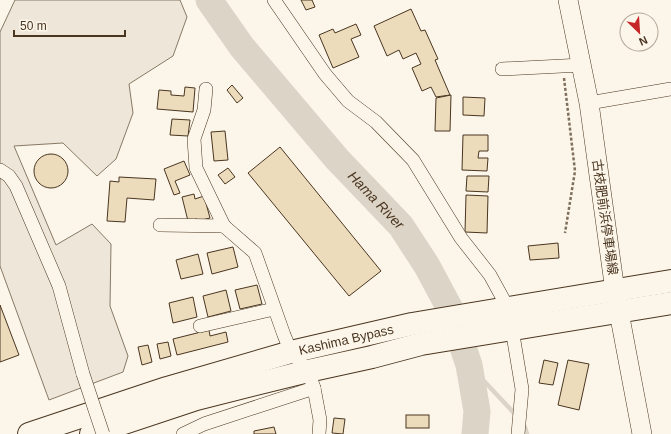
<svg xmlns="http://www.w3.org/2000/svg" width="671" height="434" font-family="Arial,'Noto Sans JP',sans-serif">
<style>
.green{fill:#ede6d9;stroke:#887966}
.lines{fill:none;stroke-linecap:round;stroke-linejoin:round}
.stream{stroke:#dcd4c6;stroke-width:4.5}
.river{stroke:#dcd4c6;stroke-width:27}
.building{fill:#ecdcbc;stroke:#4a3520}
.minor-casing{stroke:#4a3520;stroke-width:14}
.secondary-casing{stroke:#4a3520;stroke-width:20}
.trunk-casing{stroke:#4a3520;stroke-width:24}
.path{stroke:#7f6f5c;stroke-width:2.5;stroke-dasharray:3 2;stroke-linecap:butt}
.minor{stroke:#fbf6e9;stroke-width:13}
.secondary{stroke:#fbf6e9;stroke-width:19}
.trunk{stroke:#fbf6e9;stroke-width:22}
.minor-bridge-casing{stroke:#4a3520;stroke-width:14;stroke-linecap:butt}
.minor-bridge{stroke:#fbf6e9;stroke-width:13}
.labels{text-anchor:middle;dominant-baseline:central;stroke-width:3;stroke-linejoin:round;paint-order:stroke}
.street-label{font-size:13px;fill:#4a3520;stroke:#fbf6e9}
.water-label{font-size:14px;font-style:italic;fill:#4a3520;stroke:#fbf6e9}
</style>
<rect width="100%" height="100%" fill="#fbf6e9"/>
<path class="green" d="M15,0H180L187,17L173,56L129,84L133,113L116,159L97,176L63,143L14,146L56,245L92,224L111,244L110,306L128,356L123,372L49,400L0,266V32Z"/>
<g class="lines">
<g class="stream">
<path d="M469,365L514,413"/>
<path d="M525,427L527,434"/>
</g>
<path class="river" id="s1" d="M209,0L242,47L337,159L401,226L427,266L450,309L469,365L477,411L475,434"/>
</g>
<g class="building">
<path d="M301,0H312L315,7L306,10Z"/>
<path d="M411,9L421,31L425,30L438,59L435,60L450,95L436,97L431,87L422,91L412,68L421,64L416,53L403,59L399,50L387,56L374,26Z"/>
<path d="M356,24L361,35L351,39L359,57L333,68L319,35L333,29L335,33Z"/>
<path d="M232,85L243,98L237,103L227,90Z"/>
<path d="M185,87L195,88L193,112L157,109L159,90L171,91V95L184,96Z"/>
<path d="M451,95L450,131H435L436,98Z"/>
<path d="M463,97L485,98L484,116L463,115Z"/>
<path d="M172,119L190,120L188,136L170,135Z"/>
<path d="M225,131L228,160L214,161L211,132Z"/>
<path d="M463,135H488V151H479L478,158H488L487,171L462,170Z"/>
<path d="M280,147L381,271L349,296L248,173Z"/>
<circle cx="51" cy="171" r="17"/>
<path d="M184,161L190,175L175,181L180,193L174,195L164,169Z"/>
<path d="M228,168L235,177L225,184L218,175Z"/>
<path d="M467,176H489L488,192L466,191Z"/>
<path d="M119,177L156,179L154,200L127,198L125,222L107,221L110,181L119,182Z"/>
<path d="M194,194L195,199L204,196L210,218L198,221L197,219L188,221L182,197Z"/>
<path d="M466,195L488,196L487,233L465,232Z"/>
<path d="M558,243L559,258L530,260L528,246Z"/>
<path d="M233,247L238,267L212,274L207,253Z"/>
<path d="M198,254L203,274L181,279L176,260Z"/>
<path d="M257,285L262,304L240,309L235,290Z"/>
<path d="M226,290L231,311L208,317L203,296Z"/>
<path d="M193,297L197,317L173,323L169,303Z"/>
<path d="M0,305L19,355L0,362Z"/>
<path d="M209,330L210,336L226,332L228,342L177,355L173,339Z"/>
<path d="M168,342L171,356L160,359L157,344Z"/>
<path d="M148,345L152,362L142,365L138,347Z"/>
<path d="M544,360L558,363L553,385L539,383Z"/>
<path d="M568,360L589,364L579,410L558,405Z"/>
<rect x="406" y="415" width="23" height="13"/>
<path d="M334,418L345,419L343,434L332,433Z"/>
<path d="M274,427L276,434H254V431Z"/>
</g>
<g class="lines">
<defs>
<g id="minor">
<path d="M274,0L325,74L348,101L376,122L413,160L461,238L490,275L508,308"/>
<path d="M502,69L582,65"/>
<path d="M589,103L671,89"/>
<path d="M0,170L9,176L16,186L59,286L83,374"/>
<path d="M160,225L224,226L196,168L194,139L204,110L206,89"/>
<path d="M224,226L255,253L284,335L291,352L308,371L314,388L320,420L319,434"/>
<path d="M200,326L274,309"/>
<path d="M512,329L522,389L518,434"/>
<path d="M183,434L204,424L314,388"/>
</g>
<path id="secondary" d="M568,0L589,103L615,291L642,434"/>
<g id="trunk">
<path id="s2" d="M29,434L167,388L291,352L412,324L671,281"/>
<path d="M91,434L196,399L308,371L372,357L421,344L671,303"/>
</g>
</defs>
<use href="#minor" class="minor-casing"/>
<use href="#secondary" class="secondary-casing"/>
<use href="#trunk" class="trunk-casing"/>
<path class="path" d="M564,78L575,171L565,233"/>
<use href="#minor" class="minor"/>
<use href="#secondary" class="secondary"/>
<use href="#trunk" class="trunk"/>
<defs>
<path id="minor-bridge" d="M83,374L103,434"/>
</defs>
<use href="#minor-bridge" class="minor-bridge-casing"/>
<use href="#minor-bridge" class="minor-bridge"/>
</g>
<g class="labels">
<g class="street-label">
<text transform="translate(605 217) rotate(82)">古枝肥前浜停車場線</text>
<text stroke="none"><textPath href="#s2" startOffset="331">Kashima Bypass</textPath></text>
</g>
<g class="water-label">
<text stroke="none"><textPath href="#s1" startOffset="261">Hama River</textPath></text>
</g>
</g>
<g transform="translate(639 32) rotate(155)"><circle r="19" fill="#fbf6e9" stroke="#b4a999"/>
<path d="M0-3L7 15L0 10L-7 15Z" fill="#c62828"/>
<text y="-6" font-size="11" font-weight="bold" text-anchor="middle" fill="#4a3520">N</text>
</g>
<path d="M14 30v6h111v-6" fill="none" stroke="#4a3520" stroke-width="2"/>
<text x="20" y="30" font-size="12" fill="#4a3520" stroke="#fbf6e9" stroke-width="3" paint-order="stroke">50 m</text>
</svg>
